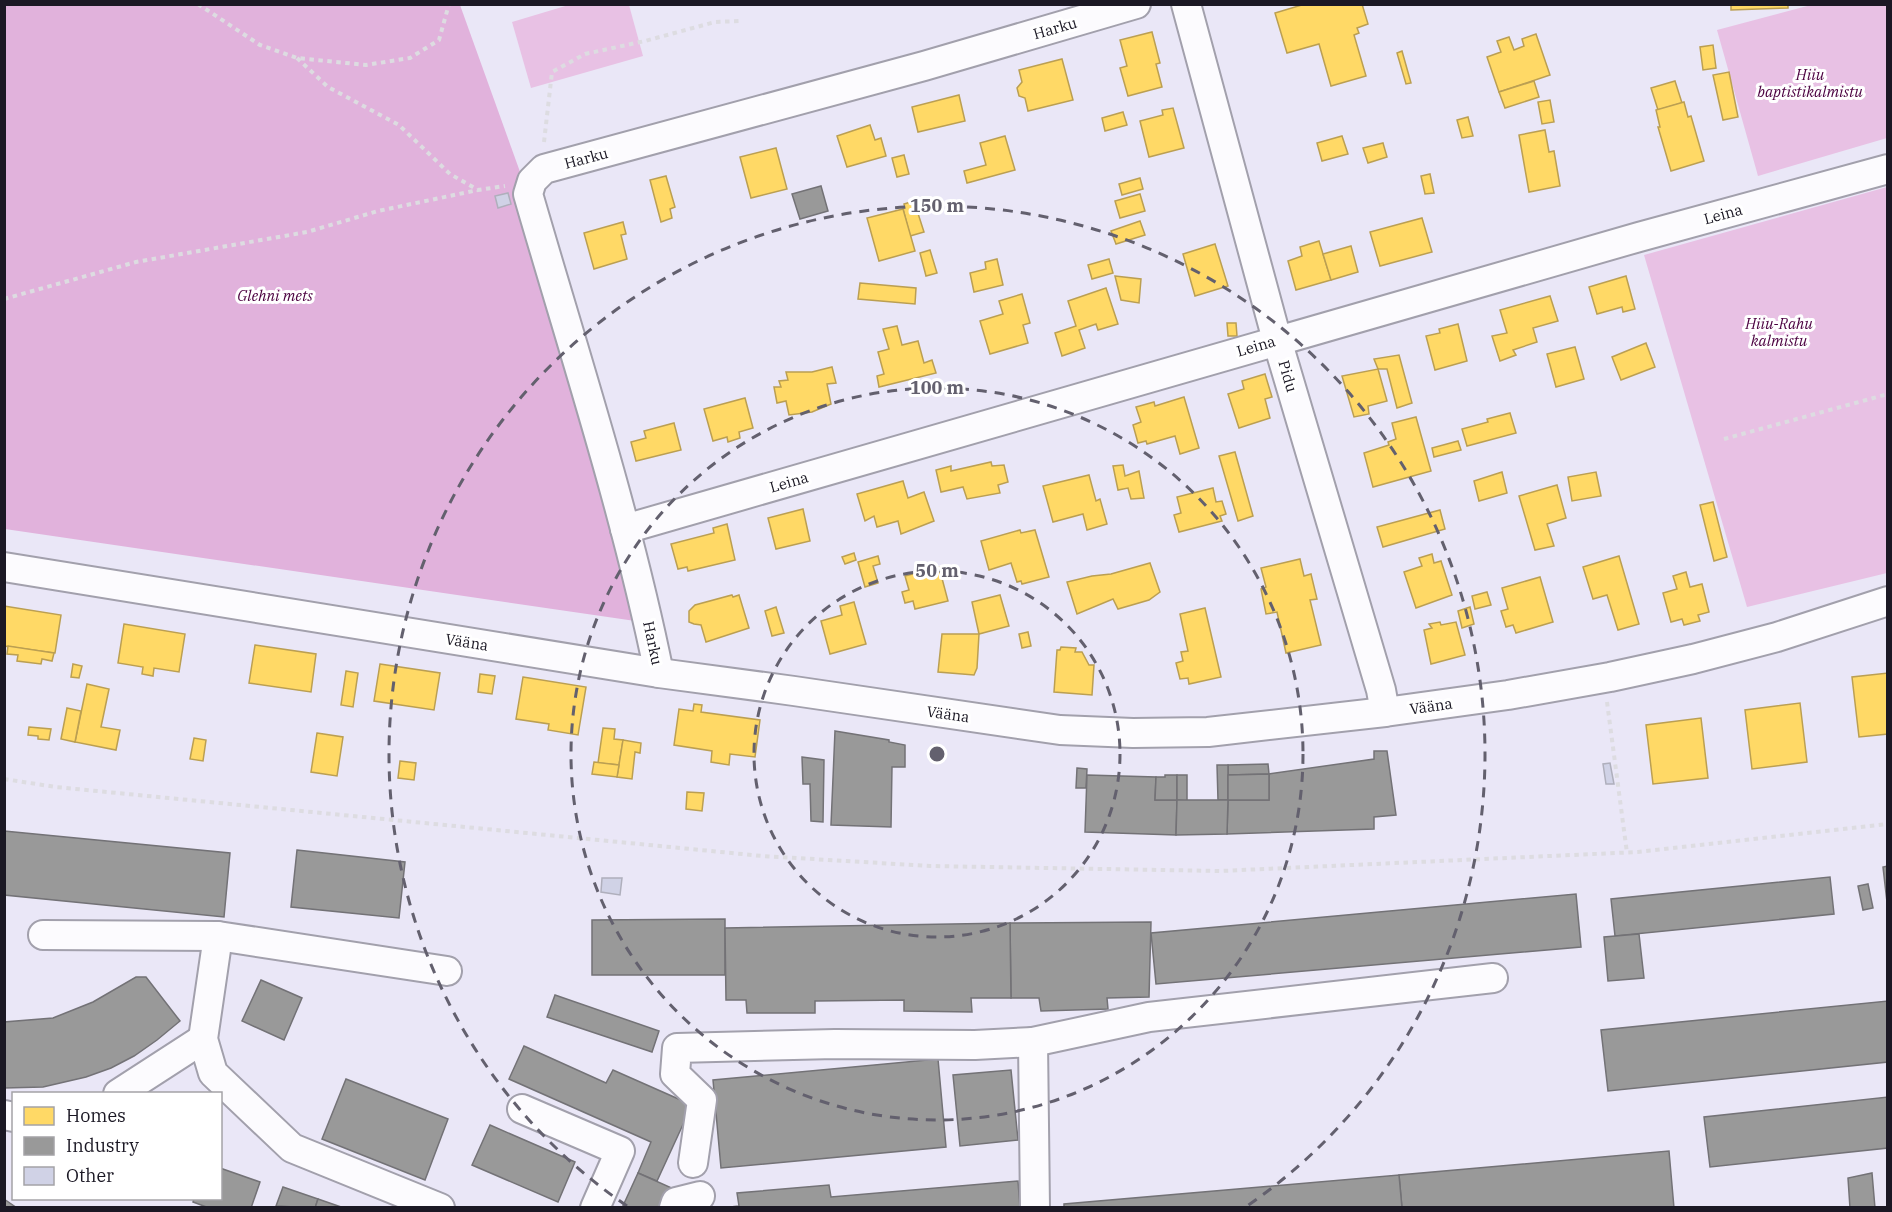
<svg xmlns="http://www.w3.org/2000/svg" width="1892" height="1212" font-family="'IBM Plex Serif',serif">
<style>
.green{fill:#e8c1e4}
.forest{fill:#e1b2dc}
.homes{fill:#ffd966;stroke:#bb9f52;stroke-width:1.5}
.industry{fill:#999;stroke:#737276;stroke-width:1.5}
.building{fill:#d0d2e6;stroke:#afafbc;stroke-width:1.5}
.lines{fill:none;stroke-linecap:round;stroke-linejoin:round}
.minor-casing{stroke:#a2a0ac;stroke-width:32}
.path{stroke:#dddce1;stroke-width:4;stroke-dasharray:4.5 4.5;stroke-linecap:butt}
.minor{stroke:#fcfbfe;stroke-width:28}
.ring{fill:none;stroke:#63606e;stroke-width:3;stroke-dasharray:10 8}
.labels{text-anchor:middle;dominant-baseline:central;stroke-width:6;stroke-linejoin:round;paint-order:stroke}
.street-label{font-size:15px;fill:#1b1824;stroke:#fff}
.park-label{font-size:15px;font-style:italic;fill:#4b0040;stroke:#fff}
.centre{fill:#63606e;stroke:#fff;stroke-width:3}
.ring-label{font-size:18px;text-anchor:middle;font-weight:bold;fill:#63606e;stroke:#fff;stroke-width:6;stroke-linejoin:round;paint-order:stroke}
</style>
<rect width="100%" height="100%" fill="#eae7f7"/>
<g class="green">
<path d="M572,4L629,5L643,56L531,88L512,22Z"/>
<path d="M1811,5H1887V138L1758,176L1717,30Z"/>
<path d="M1887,187V573L1747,607L1644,255Z"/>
</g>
<path class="forest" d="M5,5H460L528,194L649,623L5,529Z"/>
<g class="homes">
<path d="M1305,4H1362L1368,24L1357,28L1359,33L1354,35L1366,76L1331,86L1319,44L1287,53L1275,13Z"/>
<path d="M1731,4H1788V8L1731,10Z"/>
<path d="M1152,32L1160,63L1156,64L1162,87L1128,96L1120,68L1127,66L1120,40Z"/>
<path d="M1536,34L1550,75L1499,92L1487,57L1501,52L1497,41L1509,37L1514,50L1524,46L1522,39Z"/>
<path d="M1713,45L1716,68L1703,70L1700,47Z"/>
<path d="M1402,51L1411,83L1406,84L1397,53Z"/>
<path d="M1062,59L1073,100L1028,111L1025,98L1019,96L1017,88L1022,82L1019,70Z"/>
<path d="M1729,72L1738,117L1723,120L1713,75Z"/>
<path d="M1534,81L1539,97L1505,108L1499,92Z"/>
<path d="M1675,81L1682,103L1658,110L1651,88Z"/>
<path d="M959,95L965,121L918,132L912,107Z"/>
<path d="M1550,100L1554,122L1542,124L1538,102Z"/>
<path d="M1684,102L1688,117L1691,116L1704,161L1671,171L1658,127H1660L1656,110Z"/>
<path d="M1173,108L1184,148L1149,157L1140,121L1163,115L1162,110Z"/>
<path d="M1123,112L1127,125L1105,131L1102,118Z"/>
<path d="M1468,117L1473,136L1462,138L1457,120Z"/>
<path d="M870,125L875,140L881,138L886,156L847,167L837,136Z"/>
<path d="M1545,130L1549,152L1554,151L1560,186L1529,192L1519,135Z"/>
<path d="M1005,136L1015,170L967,183L964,171L986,165L980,143Z"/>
<path d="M1342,136L1348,154L1322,161L1317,143Z"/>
<path d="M1383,143L1387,157L1368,163L1363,148Z"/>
<path d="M776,148L787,189L751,198L740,157Z"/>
<path d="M904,155L909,174L897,177L892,158Z"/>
<path d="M1430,174L1434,193L1425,194L1421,176Z"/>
<path d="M666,176L675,207L670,209L672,218L661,222L650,180Z"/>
<path d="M1140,178L1143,189L1122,195L1119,184Z"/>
<path d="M1140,194L1145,211L1120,218L1115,201Z"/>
<path d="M914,201L924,232L910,236L903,209L905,208L904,204Z"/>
<path d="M903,209L915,251L879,261L867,218Z"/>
<path d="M1422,218L1432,252L1380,266L1370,232Z"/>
<path d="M1140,221L1145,235L1116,244L1111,231Z"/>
<path d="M623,222L626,234L621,235L627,259L594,269L584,233Z"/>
<path d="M1319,241L1331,280L1296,290L1288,261L1302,256L1300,247Z"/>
<path d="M1215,244L1228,286L1195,296L1183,254Z"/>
<path d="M1351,246L1358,272L1331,280L1323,254Z"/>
<path d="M930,250L937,273L926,276L920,253Z"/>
<path d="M997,259L1003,285L974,292L970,273L986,269L985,262Z"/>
<path d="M1109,259L1113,273L1092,279L1088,265Z"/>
<path d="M1115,276L1141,279L1139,303L1121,300Z"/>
<path d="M1626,276L1635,309L1623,312L1622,307L1597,314L1589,287Z"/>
<path d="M860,283L916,288L915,304L858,299Z"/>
<path d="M1106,288L1118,324L1098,330L1096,324L1079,330L1085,348L1062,356L1055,333L1076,326L1068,301Z"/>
<path d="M1022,294L1030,323L1023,325L1028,343L990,354L980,321L1003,314L999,301Z"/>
<path d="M1550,296L1558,321L1533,328L1537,342L1513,350L1516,355L1500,361L1492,336L1507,333L1500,310Z"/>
<path d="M1227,323H1236L1237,336H1228Z"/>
<path d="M1458,324L1467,361L1435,370L1426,336L1440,333L1439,329Z"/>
<path d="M897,326L902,345L918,341L924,363L932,360L936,373L879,387L877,376L884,374L878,352L889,349L883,329Z"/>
<path d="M1646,343L1655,367L1621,380L1612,357Z"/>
<path d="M1575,347L1584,379L1556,387L1547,354Z"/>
<path d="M1399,355L1412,403L1397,408L1387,369H1378L1374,359Z"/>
<path d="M832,367L836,383L827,384L831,404L812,412L789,415L786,401L777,403L774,387H781L779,381L788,380L786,372H812Z"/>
<path d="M1378,369L1387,401L1368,406L1369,414L1354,417L1342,376Z"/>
<path d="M1265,374L1272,397L1265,399L1270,418L1239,428L1228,394L1244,389L1242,381Z"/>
<path d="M1184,397L1199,448L1180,454L1175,436L1147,444L1146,441L1138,443L1133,425L1141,422L1136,407L1154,402L1155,406Z"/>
<path d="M745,398L753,428L739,432L740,438L728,442L727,437L713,441L704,409Z"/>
<path d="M1510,413L1516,433L1467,446L1462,429L1488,422L1487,419Z"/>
<path d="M1416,417L1431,471L1373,487L1364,453L1389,445L1388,442L1396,439L1392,423Z"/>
<path d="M674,423L681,450L636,461L631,442L646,438L644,431Z"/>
<path d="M1458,441L1461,450L1434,457L1432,448Z"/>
<path d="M1235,452L1253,516L1238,521L1219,456Z"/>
<path d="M991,462L992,466L1004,465L1008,482L998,485L1000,493L967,499L963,487L941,492L936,470L951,466V471Z"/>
<path d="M1123,465L1125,476L1139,471L1144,498L1131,499L1128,488L1118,490L1113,466Z"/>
<path d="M1502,472L1507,493L1479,501L1474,481Z"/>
<path d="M1596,472L1601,496L1572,501L1568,477Z"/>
<path d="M1089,475L1096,501L1100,499L1107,524L1087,530L1083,514L1053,522L1043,486Z"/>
<path d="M903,481L908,498L924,492L934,521L901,534L898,521L877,527L874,516L865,521L857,494Z"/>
<path d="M1557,485L1566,518L1547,524L1554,546L1535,550L1519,496Z"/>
<path d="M1213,488L1216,502L1222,501L1226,514L1220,516L1222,521L1179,532L1174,515L1181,513L1177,497Z"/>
<path d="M1713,502L1727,557L1714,561L1700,505Z"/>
<path d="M803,509L810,541L776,549L768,518Z"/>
<path d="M1440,510L1445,529L1383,547L1377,527Z"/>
<path d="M727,524L735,560L688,571L687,567L678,569L671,544L714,533L713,528Z"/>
<path d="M1020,530L1021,533L1035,530L1049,577L1022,584L1021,581L1017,582L1011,563L989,570L981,541Z"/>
<path d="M854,553L856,560L845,564L842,557Z"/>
<path d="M1432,554L1434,563L1441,561L1452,595L1416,608L1404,572L1422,566L1419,558Z"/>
<path d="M878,556L880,564L873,566L878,583L865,587L858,562Z"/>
<path d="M1619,556L1639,624L1618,630L1607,595L1593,599L1583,567Z"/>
<path d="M1300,559L1304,576L1311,574L1317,599L1310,600L1321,645L1286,653L1277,612L1266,614L1261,589L1266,587L1261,568Z"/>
<path d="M1150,563L1160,592L1149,600L1118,609L1113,599L1077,614L1067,582L1092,576L1111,574Z"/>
<path d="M939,567L948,601L915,609L913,601L905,603L902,592L909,590L905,576Z"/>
<path d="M1686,572L1690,587L1702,584L1709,612L1698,615L1700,621L1684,625L1682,619L1671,622L1663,593L1677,589L1673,576Z"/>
<path d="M1540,577L1553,622L1516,633L1513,625L1506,627L1501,611L1508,609L1502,588Z"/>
<path d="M1487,592L1491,605L1475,609L1472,596Z"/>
<path d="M732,595L733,597L739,595L749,628L706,642L701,625L694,624L689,622V611L695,605Z"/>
<path d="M1000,595L1009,626L979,634L972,602Z"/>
<path d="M854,602L866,644L830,654L821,621L842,615L840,606Z"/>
<path d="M4,606L61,615L55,653L4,646Z"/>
<path d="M776,607L784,633L772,636L765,611Z"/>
<path d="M1470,607L1474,624L1462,628L1458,611Z"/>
<path d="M1205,608L1221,677L1189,684L1188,678L1180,679L1176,663L1183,661L1181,652L1188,651L1180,614Z"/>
<path d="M1440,622L1441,625L1456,622L1465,655L1431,664L1424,630L1432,628L1429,624Z"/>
<path d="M124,624L185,634L179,672L154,668L153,676L142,674L143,667L118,663Z"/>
<path d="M1028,632L1031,646L1022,648L1019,634Z"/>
<path d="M942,634H979L977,668L974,675L938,672Z"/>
<path d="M255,645L316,654L311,692L249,683Z"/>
<path d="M8,646L54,653L52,661L42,659L41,664L17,661L18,655L7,654Z"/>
<path d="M1061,647L1076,648L1075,652H1082L1089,665H1094L1092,695L1054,692L1057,650H1060Z"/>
<path d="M73,664L82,666L79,678L71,677Z"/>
<path d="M380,664L440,673L434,710L374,701Z"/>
<path d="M346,671L358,673L353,707L341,705Z"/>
<path d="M1888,673V734L1859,737L1852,677Z"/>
<path d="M480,674L495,676L492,694L478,692Z"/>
<path d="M523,677L586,687L578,735L548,730L549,724L516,719Z"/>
<path d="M87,684L109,689L101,727L120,730L116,750L75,742Z"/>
<path d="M1800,703L1807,762L1752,769L1745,710Z"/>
<path d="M694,704L702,705L701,712L760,720L755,757L730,754L729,765L711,762L712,751L674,745L679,709L693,711Z"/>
<path d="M67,708L81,711L75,742L61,739Z"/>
<path d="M1701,718L1708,778L1653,784L1646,725Z"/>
<path d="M29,727L51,729L49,740L38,739V736L28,735Z"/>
<path d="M603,728L615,729L614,739L623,740L619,765L598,763Z"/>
<path d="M317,733L343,737L337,776L311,772Z"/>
<path d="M194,738L206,740L203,761L190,759Z"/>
<path d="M623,740L641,743L640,753L635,752L632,779L617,777Z"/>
<path d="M400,761L416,763L414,780L398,778Z"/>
<path d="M594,762L619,765L617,777L592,774Z"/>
<path d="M687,792L704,793L702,811L686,809Z"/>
</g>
<g class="industry">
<path d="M821,186L828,211L800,219L792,194Z"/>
<path d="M835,731L889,740V742L905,745V767H892L891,827L831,825Z"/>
<path d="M1374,751H1387L1396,815L1374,817V829L1227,834L1228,800H1269V774L1374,759Z"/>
<path d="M802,757L824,760L823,822L811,821L810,784H803Z"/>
<path d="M1268,764L1269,774L1228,775V765Z"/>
<path d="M1217,765H1228V800H1218Z"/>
<path d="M1077,768L1087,769L1086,788H1076Z"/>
<path d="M1269,774V800H1228V775Z"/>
<path d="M1087,775L1156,777L1155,800H1177L1176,835L1085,832Z"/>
<path d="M1165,775H1177V800H1155L1156,777H1165Z"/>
<path d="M1177,775H1187V801L1177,800Z"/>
<path d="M1177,800H1228L1227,834L1176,835Z"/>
<path d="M4,831L230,853L224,917L4,895Z"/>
<path d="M297,850L405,862L399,918L291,907Z"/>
<path d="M1888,866V902H1887L1883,867Z"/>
<path d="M1830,877L1834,914L1615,936L1611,899Z"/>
<path d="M1868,884L1873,908L1863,910L1858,886Z"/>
<path d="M1576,894L1581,947L1156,984L1151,933Z"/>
<path d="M725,919V975H592V920Z"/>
<path d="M1151,922L1149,997L1107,998L1108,1009L1041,1011L1039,998H1011L1010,923Z"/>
<path d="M1010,923L1011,998H971L972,1012L904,1011V1000L815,1001V1013H747L746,1000H726L725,928Z"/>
<path d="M1639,934L1644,978L1608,981L1604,937Z"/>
<path d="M136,977H146L180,1021L157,1040L134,1056L111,1068L86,1077L43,1087L4,1088V1022L53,1018L93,1002Z"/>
<path d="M261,980L302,998L284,1040L242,1021Z"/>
<path d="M555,995L659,1031L652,1052L547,1017Z"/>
<path d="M1888,1001V1062L1608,1091L1601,1030Z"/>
<path d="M524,1046L606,1083L613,1070L692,1105L657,1181L638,1173L651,1142L509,1079Z"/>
<path d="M938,1059L946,1147L721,1168L713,1080Z"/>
<path d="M1011,1070L1018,1140L960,1146L953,1075Z"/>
<path d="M346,1079L448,1119L425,1180L322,1139Z"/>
<path d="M1888,1097V1148L1710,1167L1704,1117Z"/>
<path d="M490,1125L575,1162L558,1202L472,1165Z"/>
<path d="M1669,1151L1674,1208H1402L1399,1175Z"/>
<path d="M220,1168L260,1182L251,1208H209L193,1202L194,1198H220Z"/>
<path d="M638,1173L674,1189L665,1208H622Z"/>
<path d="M1872,1173L1875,1208H1850L1848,1178Z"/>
<path d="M1399,1175L1402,1208H1064V1204Z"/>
<path d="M1018,1181L1020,1208H721L739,1206L737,1193L829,1185L831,1197Z"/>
<path d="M283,1187L318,1199L315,1208L276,1206Z"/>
<path d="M4,1199L17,1208H4Z"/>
<path d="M318,1199L344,1208H315Z"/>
</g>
<g class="building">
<path d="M508,193L511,204L498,208L495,196Z"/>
<path d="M1610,763L1614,784H1606L1603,764Z"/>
<path d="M602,878H622L620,895L601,892Z"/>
</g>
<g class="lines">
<defs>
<g id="minor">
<path d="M1186,4L1277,340L1381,690L1385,712"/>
<path d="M625,529L1639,237L1888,169"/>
<path d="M4,567L659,673L794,691L1060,730L1133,733L1208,732L1385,712L1508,695L1610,677L1693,659L1777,637L1888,601"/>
<path d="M659,673C626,511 574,353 528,194L532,181L544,169L924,66L1136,4"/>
<path d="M43,935L218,936L447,971"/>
<path d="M218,936L203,1039L213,1073L292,1148L440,1208"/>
<path d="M118,1094L203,1039"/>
<path d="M522,1109L620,1151L595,1208"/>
<path d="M4,1115L14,1117"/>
<path d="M693,1163L702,1100L675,1074L677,1048L835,1044L975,1045L1033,1042"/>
<path d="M674,1208L676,1202L700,1196"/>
<path d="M1035,1208L1033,1042L1149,1017L1493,978"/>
</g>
</defs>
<use href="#minor" class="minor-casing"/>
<g class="path">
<path d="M198,4L260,45L297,58L366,65L410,58L439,40L449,4"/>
<path d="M297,58L328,87L399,125L450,174L478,190L505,186"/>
<path d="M544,142L552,72L585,54L645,41L715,22L741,21"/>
<path d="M4,299L136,262L307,232L378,211L478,190"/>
<path d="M1724,439L1888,394"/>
<path d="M1607,702L1627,853"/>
<path d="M4,779L56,787L762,856L930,866L1220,871L1638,852L1888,824"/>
</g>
<use href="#minor" class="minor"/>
</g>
<g class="ring">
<circle cx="937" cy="754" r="183"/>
<circle cx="937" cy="754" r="366"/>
<path d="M627 1206A548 548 0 1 1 1247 1206"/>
</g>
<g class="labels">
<g class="street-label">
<text transform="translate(1055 28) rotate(-16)">Harku</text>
<text transform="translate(586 158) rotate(-15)">Harku</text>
<text transform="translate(1723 214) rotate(-15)">Leina</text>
<text transform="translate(1256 346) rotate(-16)">Leina</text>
<text transform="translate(1288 376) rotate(74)">Pidu</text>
<text transform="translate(789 482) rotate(-16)">Leina</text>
<text transform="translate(467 642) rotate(9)">Vääna</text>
<text transform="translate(653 643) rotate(78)">Harku</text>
<text transform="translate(1431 706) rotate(-8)">Vääna</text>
<text transform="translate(948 714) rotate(8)">Vääna</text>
</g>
<g class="park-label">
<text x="1810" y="74">Hiiu<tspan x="1810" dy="17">baptistikalmistu</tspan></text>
<text x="275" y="295">Glehni mets</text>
<text x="1779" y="323">Hiiu-Rahu<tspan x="1779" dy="17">kalmistu</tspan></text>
</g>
</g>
<circle cx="937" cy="754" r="9" class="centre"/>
<g class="ring-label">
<text x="937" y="212">150 m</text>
<text x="937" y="394">100 m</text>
<text x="937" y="577">50 m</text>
</g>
<rect width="1892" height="1212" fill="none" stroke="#1b1824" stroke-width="12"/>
<rect x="12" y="1092" width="210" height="108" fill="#ffffff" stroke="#a4a3a7" stroke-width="1.5"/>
<rect x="24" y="1107" width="30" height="18" fill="#ffd966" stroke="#a4a3a7" stroke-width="1.5"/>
<text x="66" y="1122" font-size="18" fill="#1b1824">Homes</text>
<rect x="24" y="1137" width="30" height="18" fill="#999999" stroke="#a4a3a7" stroke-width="1.5"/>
<text x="66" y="1152" font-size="18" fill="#1b1824">Industry</text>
<rect x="24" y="1167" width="30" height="18" fill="#d0d2e6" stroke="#a4a3a7" stroke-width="1.5"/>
<text x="66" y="1182" font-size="18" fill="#1b1824">Other</text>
</svg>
